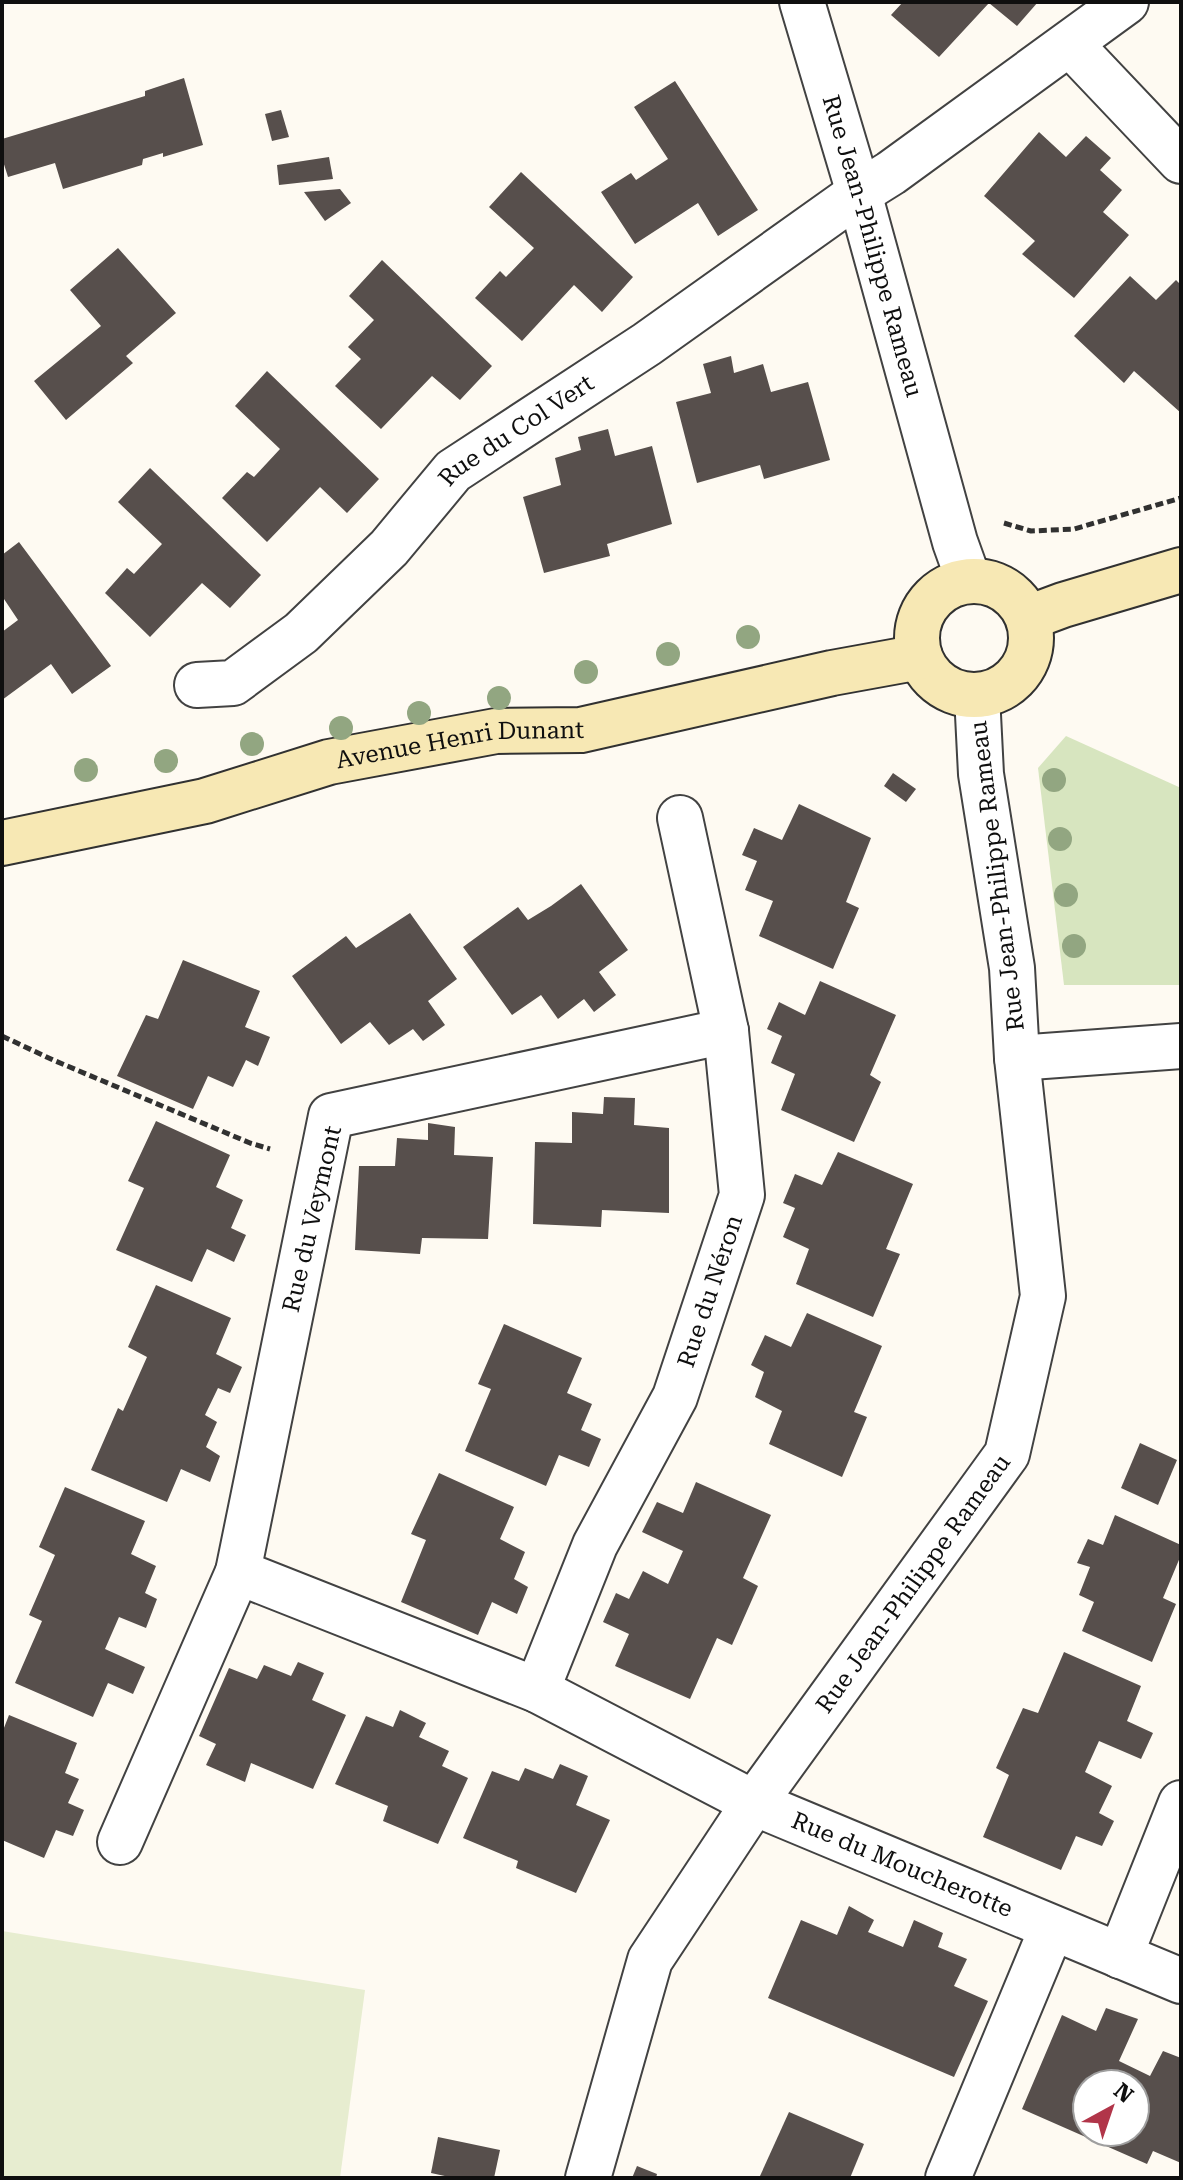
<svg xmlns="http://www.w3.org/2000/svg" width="1183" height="2180" font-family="'Roboto Serif',serif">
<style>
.green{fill:#d7e5bf}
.pitch{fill:#e7edd0}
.building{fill:#574f4c;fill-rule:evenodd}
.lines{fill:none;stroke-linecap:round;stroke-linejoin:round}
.street-casing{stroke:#424242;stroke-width:48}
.secondary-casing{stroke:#313131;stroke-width:48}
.path{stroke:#313131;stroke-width:5;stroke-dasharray:8 4;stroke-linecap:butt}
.street{stroke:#fff;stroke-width:44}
.secondary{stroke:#f7e8b4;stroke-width:44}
.tree{fill:#92a681}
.labels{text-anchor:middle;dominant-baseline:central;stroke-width:8;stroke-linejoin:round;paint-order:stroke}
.street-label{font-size:24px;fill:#0f0f0f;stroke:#fff}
</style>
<rect width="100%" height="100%" fill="#fefaf2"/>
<path class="green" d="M1066,736L1181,788V985H1064L1038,768Z"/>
<path class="pitch" d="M2,1931L365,1990L340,2178H2Z"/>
<g class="building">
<path d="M903,2H1038L1017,26L989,3L939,57L891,15Z"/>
<path d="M184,78L203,145L163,157V153L143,159L142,165L63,189L55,163L8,177L2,158V139L145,96V91Z"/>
<path d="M675,81L758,210L718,236L698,203L635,244L601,192L631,173L636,180L668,159L634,107Z"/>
<path d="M281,110L289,137L272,141L265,114Z"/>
<path d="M1039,132L1066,157L1086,136L1111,158L1100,170L1122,190L1103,212L1129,235L1074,298L1022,254L1035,241L984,196Z"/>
<path d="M329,157L333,179L279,185L277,165Z"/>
<path d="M521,172L633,277L602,312L574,285L522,341L475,298L500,271L506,277L534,248L489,207Z"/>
<path d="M340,189L351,203L325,221L304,192Z"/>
<path d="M118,248L176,313L126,356L133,363L66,420L34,381L101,326L70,290Z"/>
<path d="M382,260L492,366L460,400L432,376L381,429L335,386L361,359L348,347L374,320L349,296Z"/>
<path d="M1130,276L1156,300L1176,280L1181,285V413L1134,371L1124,383L1074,336Z"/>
<path d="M731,356L734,373L763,364L771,392L808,382L830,460L764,479L760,465L697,483L676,402L711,393L703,364Z"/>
<path d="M267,371L379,479L347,513L320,487L267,542L222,498L247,472L254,477L280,449L235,406Z"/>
<path d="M608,429L615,456L652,446L672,524L607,544L610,556L544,573L523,497L561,485L555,458L581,450L578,437Z"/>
<path d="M150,468L261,575L230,608L202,583L150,637L105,593L127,568L134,574L162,544L118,502Z"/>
<path d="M19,542L111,666L72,694L51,664L2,700V632L18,620L2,596V555Z"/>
<path d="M893,773L916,789L906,802L884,786Z"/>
<path d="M799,804L871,838L846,902L859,908L833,969L759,936L773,901L745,890L757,861L742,855L754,828L782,840Z"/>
<path d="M581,884L628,950L599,972L616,995L594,1012L584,999L558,1019L541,995L512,1015L463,947L518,907L528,920L551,906Z"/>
<path d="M410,913L457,979L428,1001L445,1025L423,1041L413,1029L389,1045L370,1022L341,1044L292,976L346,936L356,948Z"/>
<path d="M183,960L260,991L245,1027L270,1037L258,1066L246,1060L233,1087L208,1076L193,1109L117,1076L146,1015L158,1019Z"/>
<path d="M820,981L896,1015L870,1075L881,1082L854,1142L781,1110L795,1074L771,1063L782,1036L767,1029L779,1002L805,1015Z"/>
<path d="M604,1097L635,1098L634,1125L669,1128V1213L602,1210L601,1227L533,1224L535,1142L572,1143V1112L603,1114Z"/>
<path d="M156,1121L230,1155L216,1187L243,1200L231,1228L246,1235L234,1262L207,1249L192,1282L116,1250L144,1188L128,1181Z"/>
<path d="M428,1123L455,1127L454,1155L493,1157L488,1239L422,1238L420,1254L355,1250L359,1166H395L397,1138L428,1140Z"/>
<path d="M838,1152L913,1184L886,1249L900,1254L873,1317L796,1284L809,1249L783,1237L795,1208L783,1203L795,1174L822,1185Z"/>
<path d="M156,1285L231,1318L216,1354L242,1367L230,1393L218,1388L205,1415L217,1422L206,1447L220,1456L210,1482L181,1469L167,1502L91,1470L118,1408L123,1411L147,1357L128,1347Z"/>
<path d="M807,1313L882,1346L854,1412L867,1417L842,1477L769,1444L782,1411L755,1397L764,1372L751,1365L765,1335L791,1347Z"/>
<path d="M504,1324L582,1358L567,1393L592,1404L581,1430L601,1439L589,1467L559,1455L546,1486L465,1451L491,1389L478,1384Z"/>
<path d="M1140,1443L1177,1460L1158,1505L1121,1488Z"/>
<path d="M439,1473L514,1507L500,1539L525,1552L514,1579L528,1587L517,1614L492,1602L478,1635L401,1602L426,1540L411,1534Z"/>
<path d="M696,1482L771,1515L743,1578L758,1586L732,1645L717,1638L690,1699L615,1666L629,1634L603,1622L616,1593L629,1599L643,1571L668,1584L683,1551L642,1532L657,1502L683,1513Z"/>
<path d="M65,1487L145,1521L131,1554L156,1566L145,1593L157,1599L146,1628L119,1617L105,1649L145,1667L133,1694L108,1683L93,1717L15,1683L42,1621L29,1615L55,1555L39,1547Z"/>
<path d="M1115,1515L1181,1545V1555L1163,1598L1176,1604L1152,1662L1082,1631L1094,1602L1079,1595L1090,1567L1077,1563L1088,1539L1103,1545Z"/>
<path d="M1064,1652L1141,1686L1127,1721L1153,1733L1141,1759L1099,1741L1085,1772L1112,1786L1099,1813L1114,1821L1102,1846L1076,1836L1061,1870L983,1837L1009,1775L996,1768L1023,1708L1038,1713Z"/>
<path d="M298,1662L324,1673L312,1700L346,1715L313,1789L251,1763L245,1782L206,1765L216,1744L199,1736L229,1668L257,1679L264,1665L291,1676Z"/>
<path d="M400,1710L426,1723L419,1737L449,1751L442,1766L468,1778L438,1844L383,1821L388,1806L335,1784L366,1716L393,1727Z"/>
<path d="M9,1715L77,1743L65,1773L79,1779L68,1803L84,1810L73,1836L56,1830L44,1858L2,1840V1733Z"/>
<path d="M560,1764L588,1776L576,1805L610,1820L576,1893L516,1868L518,1861L463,1838L492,1771L519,1781L525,1768L553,1779Z"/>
<path d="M849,1906L874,1920L868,1932L903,1947L914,1920L943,1933L938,1947L967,1959L954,1986L988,2001L954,2077L768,1998L801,1920L837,1935Z"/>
<path d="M1106,2008L1138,2019L1119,2061L1150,2076L1163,2051L1181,2058V2163L1153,2151L1147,2164L1022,2109L1062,2015L1096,2031ZM1087,2084H1135V2132H1087Z"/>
<path d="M789,2112L864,2144L850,2178H765L760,2176Z"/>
<path d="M438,2137L500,2150L494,2178H454L431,2173Z"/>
<path d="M637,2166L657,2174L656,2178H632Z"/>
</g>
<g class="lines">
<defs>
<g id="street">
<path id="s1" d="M802,2L859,193L955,542L969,581"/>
<path d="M1070,44L1181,161"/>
<path id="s2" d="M197,685L233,683L301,633L389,548L453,471L647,344L859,193L891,173L1126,2"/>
<path id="s3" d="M726,1031L331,1116L238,1572L537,1690L754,1803L1181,1981"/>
<path d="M1017,1058L1181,1046"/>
<path id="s4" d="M537,1690L595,1545L675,1397L742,1195L726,1031L680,818"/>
<path d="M120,1842L238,1572"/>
<path d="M1120,1956L1181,1803"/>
<path id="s5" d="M588,2178L650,1960L754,1803L1007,1454L1043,1296L1017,1058L1012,968L981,774L977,695"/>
<path d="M948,2178L1052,1928"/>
</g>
<g id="secondary">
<circle cx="974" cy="638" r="57"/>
<path d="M1028,618L1063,605L1181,570"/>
<path id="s6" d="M2,843L205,801L329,762L496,731L581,730L832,673L920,657"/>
</g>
</defs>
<use href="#street" class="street-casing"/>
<use href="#secondary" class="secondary-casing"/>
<g class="path">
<path d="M1004,523L1031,531L1074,529L1181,498"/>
<path d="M2,1036L53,1060L250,1143L270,1149"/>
</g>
<use href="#street" class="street"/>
<use href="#secondary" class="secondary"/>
</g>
<g class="tree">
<circle cx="748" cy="637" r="12"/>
<circle cx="668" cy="654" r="12"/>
<circle cx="586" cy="672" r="12"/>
<circle cx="499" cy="698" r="12"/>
<circle cx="419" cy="713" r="12"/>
<circle cx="341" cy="728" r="12"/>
<circle cx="252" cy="744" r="12"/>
<circle cx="166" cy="761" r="12"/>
<circle cx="86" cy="770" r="12"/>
<circle cx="1054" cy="780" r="12"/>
<circle cx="1060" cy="839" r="12"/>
<circle cx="1066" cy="895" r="12"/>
<circle cx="1074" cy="946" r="12"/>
</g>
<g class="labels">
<g class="street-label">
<text stroke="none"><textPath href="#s1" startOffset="254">Rue Jean-Philippe Rameau</textPath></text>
<text stroke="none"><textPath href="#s2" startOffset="418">Rue du Col Vert</textPath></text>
<text stroke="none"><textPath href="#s6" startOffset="470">Avenue Henri Dunant</textPath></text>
<text transform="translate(997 876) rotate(-97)">Rue Jean-Philippe Rameau</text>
<text transform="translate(312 1219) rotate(-77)">Rue du Veymont</text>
<text stroke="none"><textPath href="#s4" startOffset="436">Rue du Néron</textPath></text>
<text stroke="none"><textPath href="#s5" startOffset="686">Rue Jean-Philippe Rameau</textPath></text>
<text stroke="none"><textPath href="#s3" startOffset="1596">Rue du Moucherotte</textPath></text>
</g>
</g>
<rect width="1183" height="2180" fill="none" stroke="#0f0f0f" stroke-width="8"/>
<g transform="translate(1111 2108) rotate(40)"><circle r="38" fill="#ffffff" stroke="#9f9f9f" stroke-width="2"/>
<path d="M0-6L14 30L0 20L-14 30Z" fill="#b13549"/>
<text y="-12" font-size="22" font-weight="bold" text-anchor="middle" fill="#0f0f0f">N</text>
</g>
</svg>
